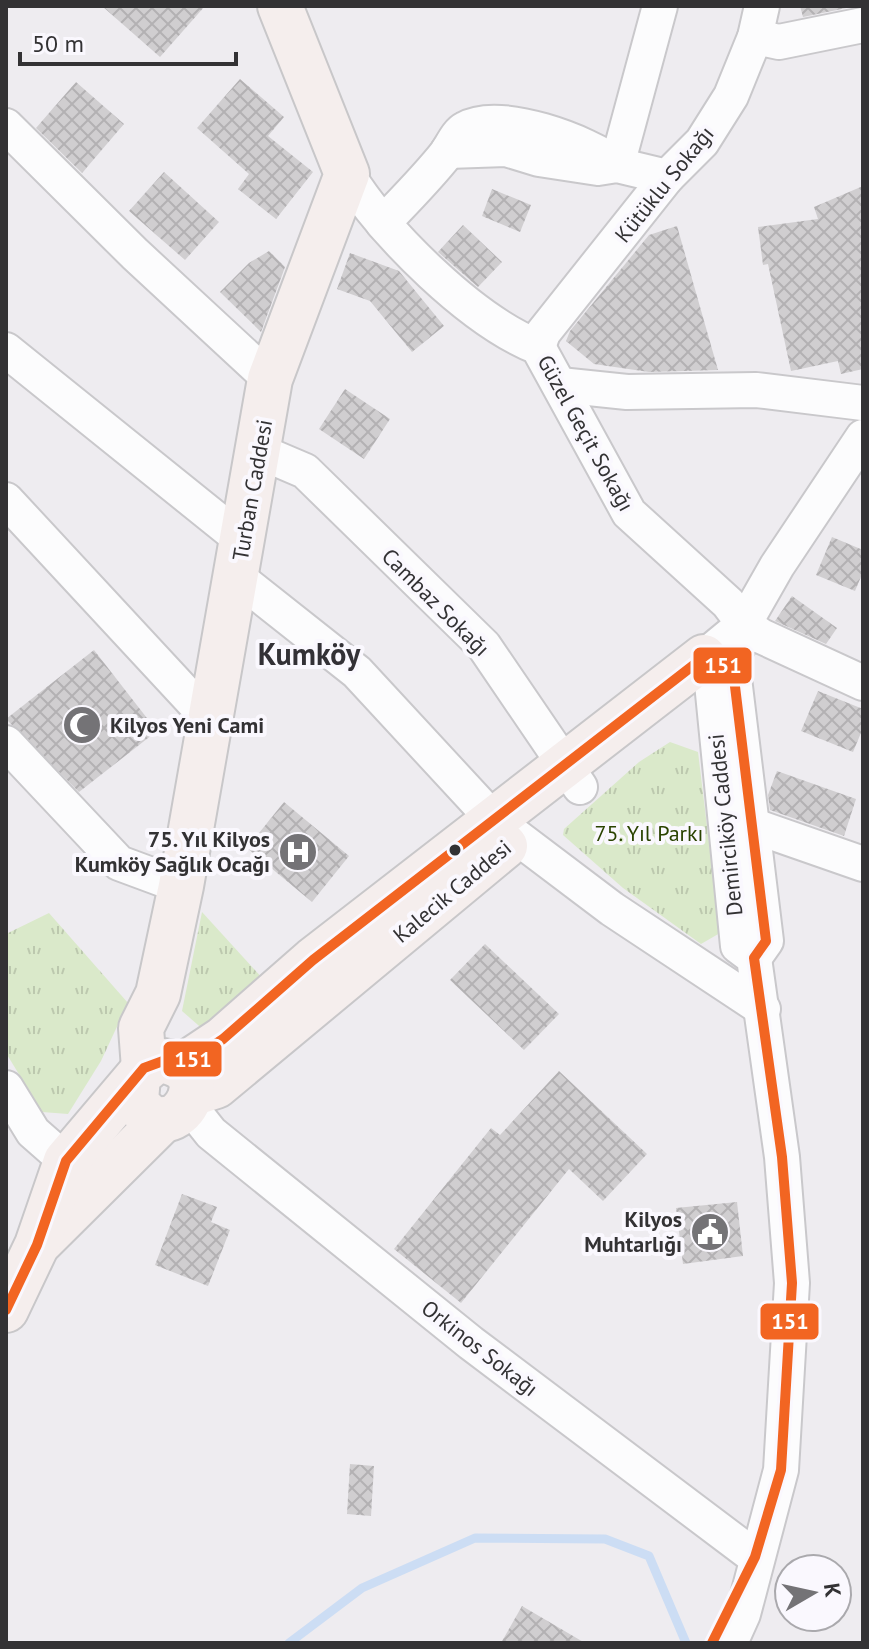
<svg xmlns="http://www.w3.org/2000/svg" width="869" height="1649" font-family="'PT Sans',sans-serif">
<style>
.park{fill:url(#park-tufts)}
.lines{fill:none;stroke-linecap:round;stroke-linejoin:round}
.stream{stroke:#ccddf4;stroke-width:9}
.building{fill:url(#building-cross-hatch)}
.minor-casing{stroke:#c9c8cb;stroke-width:38}
.major-casing{stroke:#c8c7c9;stroke-width:48}
.minor{stroke:#fcfcfd;stroke-width:34}
.major{stroke:#f5eeed;stroke-width:44}
.bus-1-casing{stroke:#faf8fe;stroke-width:16}
.bus-1{stroke:#f26522;stroke-width:10}
.bus-dot{fill:#333234;stroke:#faf8fe;stroke-width:3}
.labels{text-anchor:middle;dominant-baseline:central;stroke-width:8;stroke-linejoin:round;paint-order:stroke}
.street-label{font-size:22px;fill:#333234;stroke:#faf8fe}
.poi-label{font-size:22px;font-weight:bold;fill:#333234;stroke:#faf8fe;text-anchor:end}
.park-label{font-size:22px;fill:#2a4301;stroke:#faf8fe}
.district-label{font-size:30px;font-weight:bold;fill:#333136;stroke:#faf8fe}
.line-badge{stroke:#faf8fe;stroke-width:3}
.badge-label{font-size:22px;text-anchor:middle;font-weight:bold;fill:#fff}
</style>
<defs>
<pattern id="park-tufts" width="24" height="20" patternUnits="userSpaceOnUse" patternTransform="scale(2)"><rect width="24" height="20" fill="#dae9ca"/><path d="M3 7l-1-3M5 7V3M7 7l1-3M15 17l-1-3M17 17v-4M19 17l1-3" fill="none" stroke="#bcc8ae"/></pattern>
<pattern id="building-cross-hatch" width="8" height="8" patternUnits="userSpaceOnUse" patternTransform="scale(2)"><rect width="8" height="8" fill="#d0ced0"/><path d="M0 0l8 8M0 8l8-8" fill="none" stroke="#b3b1b3"/></pattern>
</defs>
<rect width="100%" height="100%" fill="#eeecf0"/>
<g class="park">
<path d="M670,742L698,752L720,933L701,944L623,888L563,835L564,829L639,762Z"/>
<path d="M202,912L264,980L206,1032L182,1011Z"/>
<path d="M49,913L128,1003L101,1061L68,1114L42,1112L6,1053V934Z"/>
</g>
<g class="lines">
<path class="stream" d="M289,1643L362,1588L475,1538L605,1539L649,1556L686,1643"/>
</g>
<g class="building">
<path d="M102,6H205L160,57Z"/>
<path d="M800,6H856L803,17Z"/>
<path d="M240,79L284,117L268,136L313,172L276,219L238,189L249,174L197,128Z"/>
<path d="M76,82L124,124L82,173L36,128Z"/>
<path d="M164,172L219,222L185,260L129,211Z"/>
<path d="M863,186V369L841,374L838,361L791,371L768,264L763,265L758,227L818,219L814,207Z"/>
<path d="M492,189L531,205L520,232L482,216Z"/>
<path d="M463,225L502,262L478,287L438,252Z"/>
<path d="M677,226L718,370L649,372L594,364L566,341L570,331L649,235Z"/>
<path d="M269,251L285,267L261,332L220,292L249,263Z"/>
<path d="M350,253L399,271L444,326L412,352L370,301L337,289Z"/>
<path d="M345,389L390,419L364,459L319,429Z"/>
<path d="M832,537L863,550V572L855,591L816,575Z"/>
<path d="M792,596L837,628L826,644L775,621Z"/>
<path d="M94,650L157,731L79,792L6,719Z"/>
<path d="M818,691L863,709V728L853,752L801,731Z"/>
<path d="M777,771L856,799L844,836L770,810L768,795Z"/>
<path d="M284,802L349,856L312,902L247,848Z"/>
<path d="M485,944L559,1014L524,1050L450,980Z"/>
<path d="M559,1071L647,1154L603,1201L569,1169L461,1303L394,1249L491,1128L500,1135Z"/>
<path d="M182,1194L217,1207L211,1222L230,1230L208,1286L155,1265Z"/>
<path d="M737,1202L743,1256L683,1264L676,1208Z"/>
<path d="M350,1464L374,1466L371,1516L347,1514Z"/>
<path d="M522,1606L585,1643H501Z"/>
</g>
<g class="lines">
<defs>
<g id="minor">
<path d="M755,37L779,42L863,25"/>
<path d="M6,126L135,254L270,379"/>
<path d="M448,151L506,149L539,159L598,168L617,165L667,177"/>
<path d="M617,165L660,6"/>
<path d="M347,174C384,234 472,321 538,347L629,513L728,603L744,624L761,636L863,683"/>
<path d="M383,223C405,200 427,178 446,154C452,146 457,133 465,129C500,109 588,142 617,165"/>
<path d="M538,347L543,333L667,177L702,142L731,96L755,37L762,6"/>
<path d="M6,350L242,540"/>
<path d="M560,385L627,392L756,390L863,403"/>
<path d="M258,451L305,471L484,646L580,787"/>
<path d="M6,500L212,722"/>
<path d="M237,577L357,672L493,819L612,909L763,1009"/>
<path d="M739,645L744,624L777,566L863,437"/>
<path d="M704,657L733,670L766,941L754,958"/>
<path d="M6,743L119,863L181,886"/>
<path d="M734,826H754L863,864"/>
<path d="M6,1088L33,1132L66,1161"/>
<path d="M188,1104L211,1133L471,1343L755,1557"/>
<path d="M730,1643L743,1614L781,1470L792,1283L782,1157L754,958L738,946L712,683L704,657L744,624"/>
</g>
<g id="major">
<path d="M181,1067L223,1039L313,960L704,657"/>
<path d="M144,1068L141,1028L158,994L181,886L270,379L347,174L280,6"/>
<path d="M191,1094L216,1086L505,846"/>
<path d="M41,1241L164,1119"/>
<path d="M6,1310L37,1245L66,1161L138,1076L153,1063L163,1061C226,1070 170,1157 136,1101L138,1076"/>
</g>
</defs>
<use href="#minor" class="minor-casing"/>
<use href="#major" class="major-casing"/>
<use href="#minor" class="minor"/>
<use href="#major" class="major"/>
<defs>
<path id="bus-1" d="M6,1310L37,1245L66,1161L144,1068L163,1061L181,1067L223,1039L313,960L704,657L733,670L766,941L754,958L782,1157L792,1283L781,1470L755,1557L712,1643"/>
</defs>
<use href="#bus-1" class="bus-1-casing"/>
<use href="#bus-1" class="bus-1"/>
</g>
<defs>
<symbol id="mosque-disc" viewBox="-11 -11 22 22"><circle r="9.5" fill="#747376" stroke="#faf8fe"/><path d="M3.5-4.9A6 6 0 1 0 3.5 4.9A5 5 0 1 1 3.5-4.9Z" fill="#fff"/></symbol>
<symbol id="hospital-disc" viewBox="-11 -11 22 22"><circle r="9.5" fill="#747376" stroke="#faf8fe"/><path d="M-5-5h3v3.5h4V-5h3V5h-3V1.5h-4V5h-3Z" fill="#fff"/></symbol>
<symbol id="civic-disc" viewBox="-11 -11 22 22"><circle r="9.5" fill="#747376" stroke="#faf8fe"/><path d="M-.6-6.5H3V-4.5H.6V-3L4-1V1h2V6H-6V1h2V-1L-.6-3ZM-1.2 2.5V6h2.4V2.5Z" fill="#fff"/></symbol>
</defs>
<g fill-rule="evenodd">
<use href="#mosque-disc" x="60" y="703" width="44" height="44"/>
<use href="#hospital-disc" x="276" y="830" width="44" height="44"/>
<use href="#civic-disc" x="688" y="1210" width="44" height="44"/>
</g>
<circle class="bus-dot" cx="455" cy="850" r="7"/>
<g class="labels">
<g class="street-label">
<text transform="translate(664 184) rotate(-51)">Kütüklu Sokağı</text>
<text transform="translate(586 433) rotate(61)">Güzel Geçit Sokağı</text>
<text transform="translate(252 490) rotate(-80)">Turban Caddesi</text>
<text transform="translate(436 602) rotate(45)">Cambaz Sokağı</text>
<text transform="translate(725 825) rotate(-96)">Demirciköy Caddesi</text>
<text transform="translate(452 891) rotate(-40)">Kalecik Caddesi</text>
<text transform="translate(480 1348) rotate(38)">Orkinos Sokağı</text>
</g>
<g class="poi-label">
<text x="110" y="725" text-anchor="start">Kilyos Yeni Cami</text>
<text x="270" y="839">75. Yıl Kilyos<tspan x="270" dy="25">Kumköy Sağlık Ocağı</tspan></text>
<text x="682" y="1219">Kilyos<tspan x="682" dy="25">Muhtarlığı</tspan></text>
</g>
<g class="park-label">
<text x="649" y="833">75. Yıl Parkı</text>
</g>
<g class="district-label">
<text x="309" y="653">Kumköy</text>
</g>
</g>
<g class="line-badge">
<rect x="692" y="646" width="61" height="39" rx="8" fill="#f26522"/>
<rect x="162" y="1040" width="61" height="38" rx="8" fill="#f26522"/>
<rect x="759" y="1302" width="61" height="39" rx="8" fill="#f26522"/>
</g>
<g class="badge-label">
<text x="723" y="673">151</text>
<text x="193" y="1067">151</text>
<text x="790" y="1329">151</text>
</g>
<rect width="869" height="1649" fill="none" stroke="#333234" stroke-width="16"/>
<g transform="translate(813 1593) rotate(81)"><circle r="38" fill="#faf8fe" stroke="#aaa9ad" stroke-width="2"/>
<path d="M0-6L14 30L0 20L-14 30Z" fill="#747376"/>
<text y="-12" font-size="22" font-weight="bold" text-anchor="middle" fill="#333234">K</text>
</g>
<path d="M20 52v12h216v-12" fill="none" stroke="#333234" stroke-width="4"/>
<text x="32" y="52" font-size="24" fill="#333234" stroke="#faf8fe" stroke-width="6" paint-order="stroke">50 m</text>
</svg>
